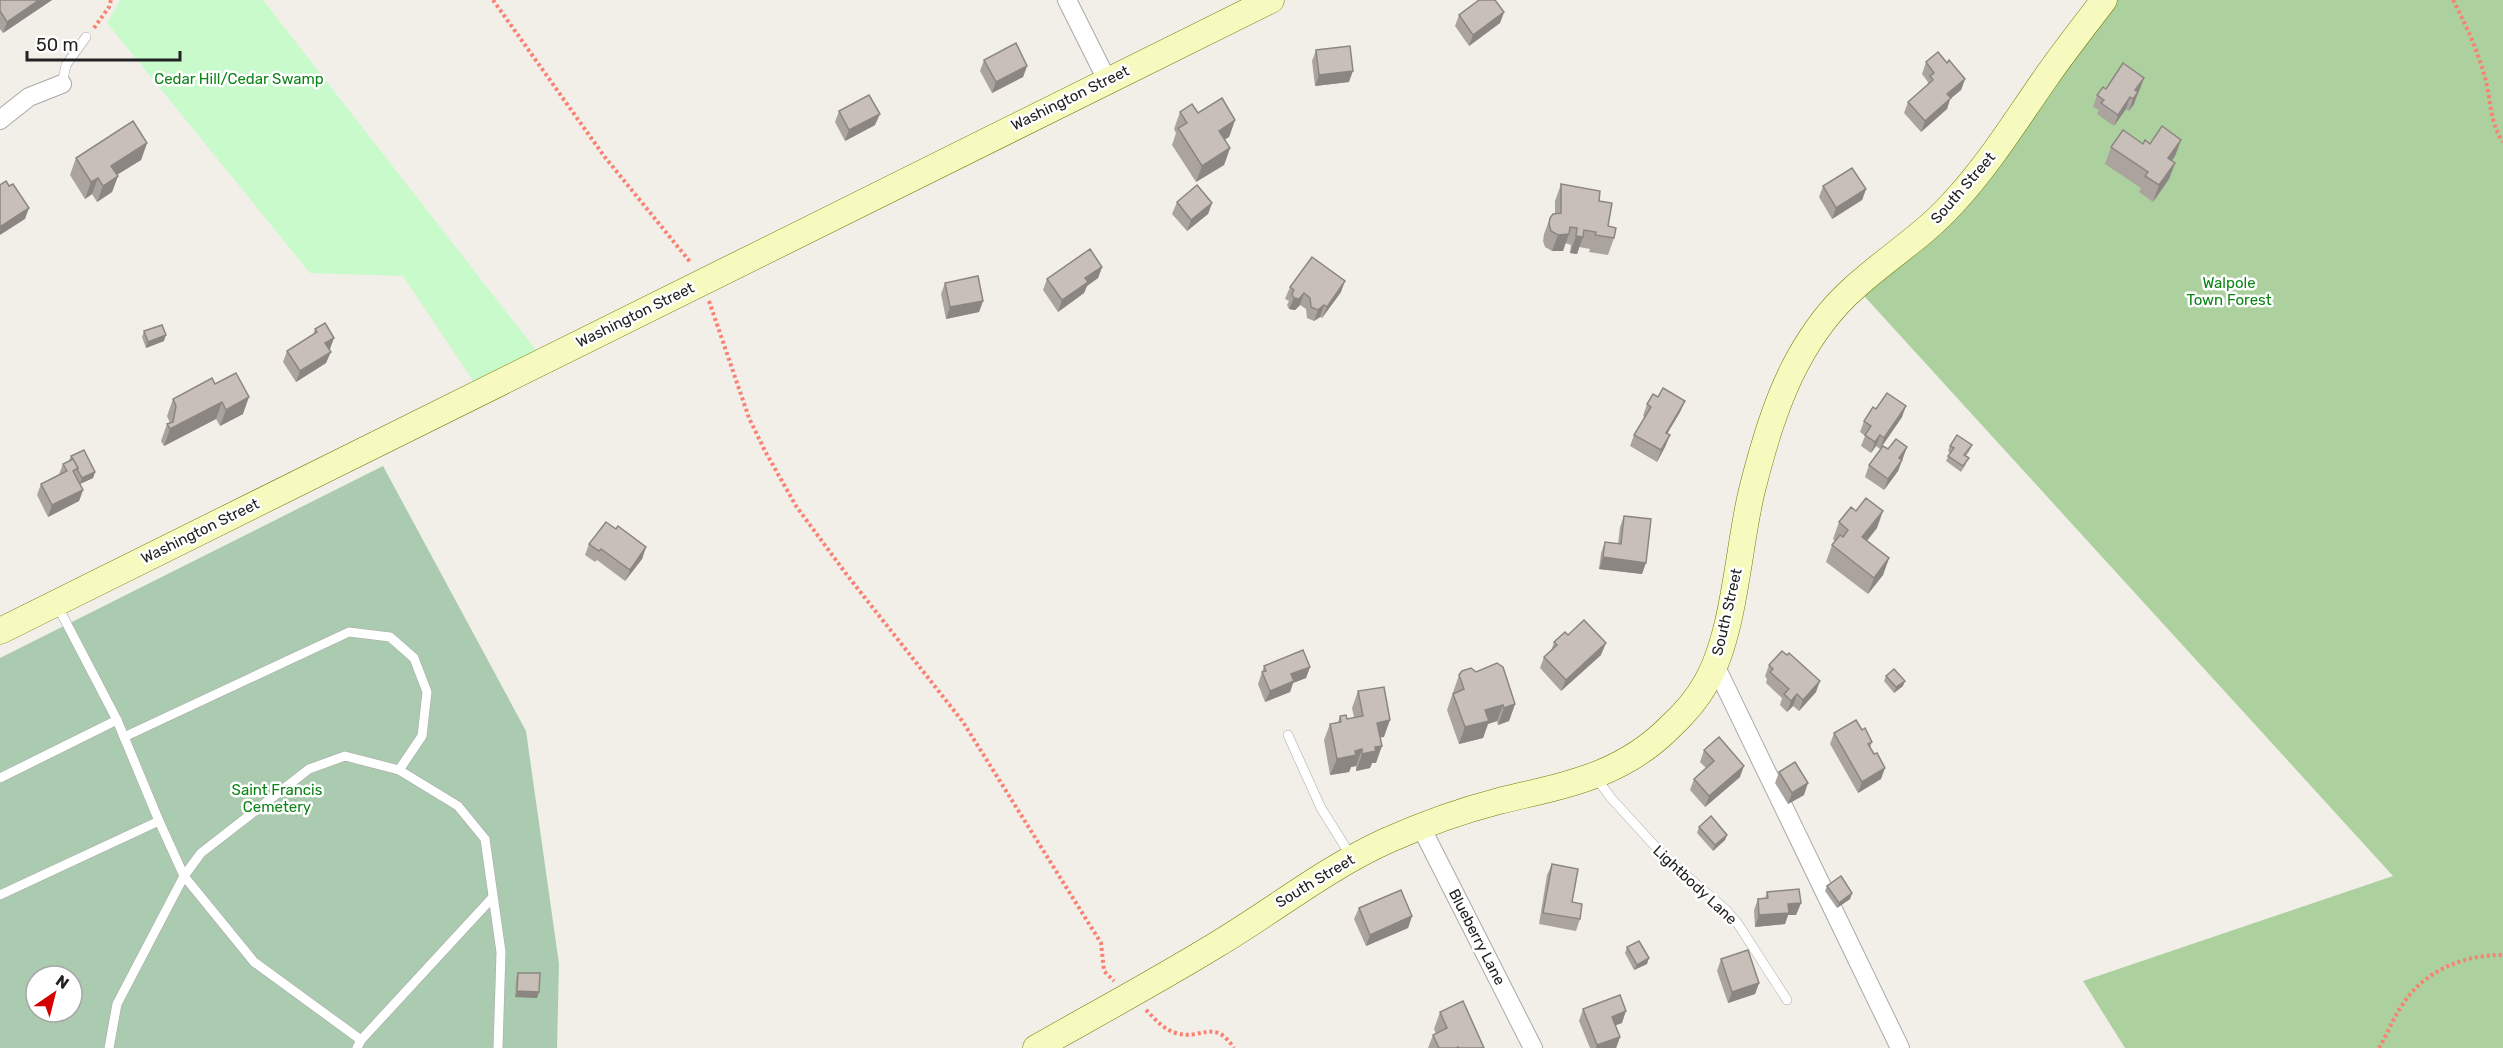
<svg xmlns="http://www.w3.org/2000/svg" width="2503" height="1048" font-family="Rubik,sans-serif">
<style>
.forest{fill:#add19e}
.cemetery{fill:#aacbaf;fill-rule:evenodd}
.park{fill:#c8facc}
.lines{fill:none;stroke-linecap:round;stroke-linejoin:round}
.lane-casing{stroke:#a9a9a9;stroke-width:10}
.street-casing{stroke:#a9a9a9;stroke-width:20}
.secondary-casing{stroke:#707d05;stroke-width:27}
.path{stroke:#fa8072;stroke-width:4;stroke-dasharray:3 3;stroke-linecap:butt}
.lane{stroke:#fff;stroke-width:9}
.street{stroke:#fff;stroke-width:18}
.secondary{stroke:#f7fabf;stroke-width:26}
.wall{fill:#aba49e}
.shaded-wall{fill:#8b8681}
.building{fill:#c7bfb8;stroke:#8b8681;stroke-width:1.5}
.labels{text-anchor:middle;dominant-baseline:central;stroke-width:5;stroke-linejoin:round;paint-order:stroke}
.park-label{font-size:15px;fill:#0c8416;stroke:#fff}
.street-label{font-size:15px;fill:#222;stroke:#fff}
</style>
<rect width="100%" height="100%" fill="#f2efe9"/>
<path class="forest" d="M2104,0H2503V1048H2125L2083,981L2393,876L1855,286L1910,243Z"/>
<path class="cemetery" d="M383,466L526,731L559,964L557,1048H0V658ZM36,976H72V1012H36Z"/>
<path class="park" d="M120,0H263L536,350L484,397L403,276L310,273L107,23Z"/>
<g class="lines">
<defs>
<g id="lane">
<path d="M62,84L66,65L86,37"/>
<path d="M57,605L117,720L159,821L184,876L254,962L361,1040"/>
<path d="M1288,735L1321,808L1351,856"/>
<path d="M124,737L349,632L390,637L414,658L427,692L422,736L399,770"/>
<path d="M1595,776L1611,798L1664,856L1726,910L1738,924L1787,1000"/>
<path d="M0,778L117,720"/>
<path d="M0,895L159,821"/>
<path d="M109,1048L117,1004L184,876L201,853L309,769L345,756L399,770L458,806L485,839L501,952L498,1048"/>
<path d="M357,1048L361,1040L493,897"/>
</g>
<g id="street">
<path d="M1067,0L1107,80"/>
<path d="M0,120L29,97L62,84"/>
<path d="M1715,665L1900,1048"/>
<path d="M1421,827L1533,1048"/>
</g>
<g id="secondary">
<path d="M0,631L1271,0"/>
<path d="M1036,1048C1096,1014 1157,981 1216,945C1273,911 1325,869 1386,841C1422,825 1460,811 1499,801C1564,785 1621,777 1671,726C1684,714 1697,699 1706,683C1735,633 1738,547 1752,490C1763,447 1776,401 1797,362C1812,334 1831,308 1855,287C1887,258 1923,236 1952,204C1988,166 2016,120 2047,76C2065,50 2085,25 2104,0"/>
</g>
</defs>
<use href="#lane" class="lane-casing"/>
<use href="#street" class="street-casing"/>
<use href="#secondary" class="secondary-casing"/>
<g class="path">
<path d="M493,0L604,156L691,263"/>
<path d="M2453,0C2465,23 2477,49 2484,74C2491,96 2489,122 2503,142"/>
<path d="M94,28L109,7L111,0"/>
<path d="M709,301L749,418L765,451L796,506L847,575L963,722L1101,943L1104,971L1114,981"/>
<path d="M1146,1010C1155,1019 1163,1029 1176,1033C1202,1041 1213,1017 1234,1048"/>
<path d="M2379,1048C2387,1035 2392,1020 2401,1007C2423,971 2462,955 2503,955"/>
</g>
<use href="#lane" class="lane"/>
<use href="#street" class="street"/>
<use href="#secondary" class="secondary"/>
</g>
<g class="wall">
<path d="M0,0H52L3,33L0,29Z"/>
<path d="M1504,12L1500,23L1469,46L1455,26L1459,15Z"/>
<path d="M1316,50L1349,82L1315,86L1312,61Z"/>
<path d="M984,60L1027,66L1023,77L992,93L980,71Z"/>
<path d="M1926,62L1947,63L1965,79L1961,90L1950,99L1947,109L1921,132L1904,113L1908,102L1927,86L1928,82L1922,74Z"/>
<path d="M2140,89L2134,104L2129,111L2126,109L2114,126L2097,114L2099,110L2093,107L2097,95Z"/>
<path d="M839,111L875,125L845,141L835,122Z"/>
<path d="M1180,112L1198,113L1235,120L1229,137L1224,140L1230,148L1224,165L1196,182L1172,145L1176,133L1174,129Z"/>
<path d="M2181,140L2175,156L2172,161L2175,163L2169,179L2153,202L2139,192L2141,188L2105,164L2111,147Z"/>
<path d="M147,143L141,160L117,175L118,176L112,192L97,202L92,194L85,199L70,175L76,158Z"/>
<path d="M1561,184L1599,201L1608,226L1614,238L1608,255L1589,252L1590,249L1579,247L1577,254L1570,253L1571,245L1565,243L1563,251H1552L1545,247L1543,241L1544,234L1550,218L1555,214V201Z"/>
<path d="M1823,186L1866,189L1862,200L1832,219L1819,197Z"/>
<path d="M1177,202L1212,203L1208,214L1187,231L1172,214Z"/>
<path d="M1102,267L1098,278L1087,286L1084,293L1058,312L1043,290L1047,279Z"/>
<path d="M945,283L983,301L979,312L946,319L941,294Z"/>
<path d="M1290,287L1341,292L1322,318L1320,317L1314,321L1307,318L1306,309L1300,305L1295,310L1289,309L1287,305L1289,301L1285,299Z"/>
<path d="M315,329L330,349L326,363L296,382L283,362L287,351L313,335Z"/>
<path d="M144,331L164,341L146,348L142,337Z"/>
<path d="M215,384L243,414L220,426L216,419L164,446L161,441L167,424L170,423L167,416L173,399Z"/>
<path d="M1658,397L1685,401L1680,412L1667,434L1670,435L1665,447L1657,462L1630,446L1634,435L1645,417L1643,416L1647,404Z"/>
<path d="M1876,409L1902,417L1880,449L1876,446L1871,453L1861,446L1865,436L1860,432L1864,421Z"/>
<path d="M1972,445L1970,450L1966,456V464L1961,472L1946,461L1950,453L1948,451L1950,446Z"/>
<path d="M1907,447L1898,471L1884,490L1865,477L1869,465L1888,449Z"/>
<path d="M71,456L95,472L93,478L80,484L83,490L79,501L48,517L37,495L41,484L59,474L63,464L69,461Z"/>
<path d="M1624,516L1642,574L1599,569L1601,553L1605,542L1618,544L1620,527Z"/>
<path d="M1839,522L1877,528L1867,541L1889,558L1883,575L1868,594L1826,562L1832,545L1835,541L1833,539Z"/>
<path d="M616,529L646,547L642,559L625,581L597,560L595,562L585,555L589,544Z"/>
<path d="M1568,635L1601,655L1561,691L1540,668L1544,657L1551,651L1554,642Z"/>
<path d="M1769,665L1816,692L1799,711L1793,706L1787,712L1780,705L1782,698L1766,683L1767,679L1765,676Z"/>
<path d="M1264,666L1310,667L1306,678L1293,683L1290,692L1265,702L1258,684Z"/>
<path d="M1459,675L1515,704L1509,721L1498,725L1497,721L1488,724L1483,738L1459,744L1447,710Z"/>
<path d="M1886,676L1903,686L1894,693L1884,681Z"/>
<path d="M1358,691L1384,737H1380L1376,763H1372L1370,768L1356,771V766L1351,767L1349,772L1330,775L1324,740L1330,724L1338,722L1340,716L1347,719L1354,717L1352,708Z"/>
<path d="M1862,730L1872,742L1870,748L1881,779L1858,793L1830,744L1834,733Z"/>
<path d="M1704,750L1740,777L1705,807L1690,790L1694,779L1706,768L1700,762Z"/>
<path d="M1779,772L1804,795L1788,804L1775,783Z"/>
<path d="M1699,827L1727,835L1725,840L1713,851L1697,833Z"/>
<path d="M1552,864L1572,902L1580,919L1576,931L1539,924L1547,875Z"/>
<path d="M1827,886L1852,893L1850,899L1837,908L1825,891Z"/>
<path d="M1767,892L1801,903L1796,915H1788L1785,924L1755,927L1754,910L1758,899L1765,898Z"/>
<path d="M1359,908L1412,916L1408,928L1366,946L1354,919Z"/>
<path d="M1627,947L1647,964L1634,970L1625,953Z"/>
<path d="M1721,959L1759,983L1755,994L1728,1003L1717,971Z"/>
<path d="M518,973L539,992L537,998L515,997L516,978Z"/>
<path d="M1583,1009L1622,1023L1615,1025L1620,1037L1616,1048H1590L1579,1021Z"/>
<path d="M1440,1012L1484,1048H1428L1433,1035L1436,1034L1434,1029Z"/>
</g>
<g class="shaded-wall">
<path d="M39,0H52L3,33L7,22Z"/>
<path d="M1504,12L1500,23L1469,46L1473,35Z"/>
<path d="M1027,66L1023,77L992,93L996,82Z"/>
<path d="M1353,71L1349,82L1315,86L1319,75Z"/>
<path d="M2144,78L2140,89L2133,99L2135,90Z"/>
<path d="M1965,79L1961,90L1950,99L1947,109L1921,132L1925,121L1947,94Z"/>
<path d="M2138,92L2134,104L2129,111L2133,99Z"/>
<path d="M2130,97L2126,109L2114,126L2118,115Z"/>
<path d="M880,114L875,125L845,141L849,130Z"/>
<path d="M1235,120L1229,137L1212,147L1219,131Z"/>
<path d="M2181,140L2175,156L2162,175L2168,158Z"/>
<path d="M147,143L141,160L105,182L111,166Z"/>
<path d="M1230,148L1224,165L1196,182L1202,166Z"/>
<path d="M2175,163L2169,179L2153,202L2159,185Z"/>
<path d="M118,176L112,192L97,202L103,186Z"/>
<path d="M98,178L92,194L85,199L91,182Z"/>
<path d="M1866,189L1862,200L1832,219L1836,208Z"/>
<path d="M1212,203L1208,214L1187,231L1191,220Z"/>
<path d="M29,208L25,219L0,235V227Z"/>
<path d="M1569,234L1563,251H1552L1558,235Z"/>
<path d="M1576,236L1583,237L1577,254L1570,253Z"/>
<path d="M1102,267L1098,278L1087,286L1084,293L1058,312L1062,300L1085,278Z"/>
<path d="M1345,281L1341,292L1322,318L1327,307Z"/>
<path d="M1304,293L1300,305L1295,310L1289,309L1294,298Z"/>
<path d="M983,301L979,312L946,319L950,307Z"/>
<path d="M1324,305L1320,317L1314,321L1318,310Z"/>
<path d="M166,335L164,341L146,348L148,342Z"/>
<path d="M334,338L330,349L321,354L325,343Z"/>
<path d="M331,352L326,363L296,382L300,371Z"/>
<path d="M249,397L243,414L220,426L226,410Z"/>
<path d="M1685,401L1680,412L1661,444L1666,433Z"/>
<path d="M222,402L216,419L164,446L170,429Z"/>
<path d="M1906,406L1902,417L1880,449L1884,438Z"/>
<path d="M1670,435L1665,447L1657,462L1661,450Z"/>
<path d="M1880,435L1876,446L1871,453L1875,442Z"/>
<path d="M1907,447L1898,471L1884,490L1888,479L1899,458Z"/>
<path d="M95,472L93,478L80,484L82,478Z"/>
<path d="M83,490L79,501L48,517L52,505Z"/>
<path d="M1883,511L1877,528L1856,554L1862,537Z"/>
<path d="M646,547L642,559L625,581L630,570Z"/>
<path d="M1603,557L1646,563L1642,574L1599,569Z"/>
<path d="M1889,558L1883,575L1868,594L1874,578Z"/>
<path d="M1606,643L1601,655L1561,691L1566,680Z"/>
<path d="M1310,667L1306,678L1293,683L1290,692L1265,702L1270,691L1291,674Z"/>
<path d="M1820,681L1816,692L1799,711L1803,700Z"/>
<path d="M1905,681L1903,686L1894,693L1896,687Z"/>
<path d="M1797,694L1793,706L1787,712L1791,701Z"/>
<path d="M1515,704L1509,721L1498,725L1504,708Z"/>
<path d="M1503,705L1497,721L1488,724L1483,738L1459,744L1465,727L1485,710Z"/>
<path d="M1390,720L1384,737L1371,739L1377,723Z"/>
<path d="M1382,746L1376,763H1372L1370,768L1356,771L1362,754L1375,747Z"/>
<path d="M1362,749L1356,766L1351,767L1349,772L1330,775L1337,759L1355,751Z"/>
<path d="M1744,766L1740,777L1705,807L1709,796Z"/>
<path d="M1885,768L1881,779L1858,793L1862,782Z"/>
<path d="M1808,783L1804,795L1788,804L1792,793Z"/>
<path d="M1727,835L1725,840L1713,851L1715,845Z"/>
<path d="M1852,893L1850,899L1837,908L1839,903Z"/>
<path d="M1801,903L1796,915H1788L1785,924L1755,927L1759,915L1788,904Z"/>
<path d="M1412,916L1408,928L1366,946L1370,935Z"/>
<path d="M1649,958L1647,964L1634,970L1637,965Z"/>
<path d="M1759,983L1755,994L1728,1003L1732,992Z"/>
<path d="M517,991L539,992L537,998L515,997Z"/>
<path d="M1626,1011L1622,1023L1608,1028L1612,1017Z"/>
<path d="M1620,1037L1616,1048H1596L1597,1045Z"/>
</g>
<g class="building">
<path d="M0,0H39L7,22L0,11Z"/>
<path d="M1479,0H1495L1504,12L1473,35L1459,15Z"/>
<path d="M1016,43L1027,66L996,82L984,60Z"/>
<path d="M1350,46L1353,71L1319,75L1316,50Z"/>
<path d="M1938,52L1947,63L1949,60L1965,79L1947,94L1951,98L1925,121L1908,102L1933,80L1930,76L1934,73L1926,62Z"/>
<path d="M2123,63L2144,78L2135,90L2138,92L2133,99L2130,97L2118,115L2101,103L2104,100L2097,95L2103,87L2106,89Z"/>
<path d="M869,95L880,114L849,130L839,111Z"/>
<path d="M1222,98L1235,120L1219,131L1230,148L1202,166L1178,128L1187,123L1180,112L1192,104L1198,113Z"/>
<path d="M133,121L147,143L111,166L118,176L103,186L98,178L91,182L76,158Z"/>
<path d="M2162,126L2181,140L2168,158L2175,163L2159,185L2145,176L2148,172L2111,147L2123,130L2143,144L2145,140L2150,144Z"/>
<path d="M1852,168L1866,189L1836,208L1823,186Z"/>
<path d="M6,181L9,186L13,184L29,208L0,227V185Z"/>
<path d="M1561,184L1600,191L1599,201L1612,203L1608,226L1616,228L1614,238L1595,235L1596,232L1584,230L1583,237L1576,236L1577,228L1570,227L1569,234L1558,235L1551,231L1549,224L1550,218L1553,214L1561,213Z"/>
<path d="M1197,185L1212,203L1191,220L1177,202Z"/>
<path d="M1090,249L1102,267L1085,278L1088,282L1062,300L1047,279Z"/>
<path d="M1312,257L1345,281L1327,307L1324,305L1318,310L1311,307L1310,298L1304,293L1299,299L1294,298L1292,294L1294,290L1290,287Z"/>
<path d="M978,276L983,301L950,307L945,283Z"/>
<path d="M325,323L334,338L325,343L331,352L300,371L287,351L317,332L315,329Z"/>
<path d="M162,325L166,335L148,342L144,331Z"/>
<path d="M236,373L249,397L226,410L222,402L170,429L167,424L173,422L176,406L173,399L212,378L215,384Z"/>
<path d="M1663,388L1685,401L1666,433L1670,435L1661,450L1634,435L1651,407L1647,404L1653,394L1658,397Z"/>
<path d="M1887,393L1906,406L1884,438L1880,435L1875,442L1865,435L1871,426L1864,421L1873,407L1876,409Z"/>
<path d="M1957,435L1972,445L1964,455L1969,458L1963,466L1948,456L1954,448L1950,446Z"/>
<path d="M1896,439L1907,447L1899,458L1902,460L1888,479L1869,465L1883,446L1888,449Z"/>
<path d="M84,450L95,472L82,478L77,469L78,468L71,456Z"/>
<path d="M73,459L78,468L73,471L83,490L52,505L41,484L67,471L63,464Z"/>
<path d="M1866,498L1883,511L1862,537L1889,558L1874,578L1832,545L1840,535L1843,537L1848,530L1839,522L1851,507L1856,511Z"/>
<path d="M1624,516L1651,519L1646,563L1603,557L1605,542L1621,544Z"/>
<path d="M606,522L616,529L618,526L646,547L630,570L601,549L599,551L589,544Z"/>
<path d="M1584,620L1606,643L1566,680L1544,657L1557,645L1554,642L1565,632L1568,635Z"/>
<path d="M1303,650L1310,667L1291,674L1294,681L1270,691L1262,672L1266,671L1264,666Z"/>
<path d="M1782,651L1787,655L1789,653L1820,681L1803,700L1797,694L1791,701L1784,694L1789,689L1770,672L1773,669L1769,665Z"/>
<path d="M1497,663L1503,667L1515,704L1504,708L1503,705L1485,710L1489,721L1465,727L1453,694L1464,689L1459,675L1462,671L1471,668L1476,672Z"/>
<path d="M1894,669L1905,681L1896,687L1886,676Z"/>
<path d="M1384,687L1390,720L1377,723L1382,746L1375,747L1376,751L1362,754V749L1355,751L1356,755L1337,759L1330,724L1341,722L1340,716L1346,715L1347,719L1363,716L1358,691Z"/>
<path d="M1856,720L1862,730L1865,728L1872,742L1868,744L1874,754L1877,753L1885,768L1862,782L1834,733Z"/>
<path d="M1719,737L1744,766L1709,796L1694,779L1714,761L1704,750Z"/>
<path d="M1795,762L1808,783L1792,793L1779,772Z"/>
<path d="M1711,816L1727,835L1715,845L1699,827Z"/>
<path d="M1552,864L1578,869L1572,902L1582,904L1580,919L1543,913Z"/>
<path d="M1841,876L1852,893L1839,903L1827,886Z"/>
<path d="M1799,889L1801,903L1788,904L1789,913L1759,915L1758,899L1768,898L1767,892Z"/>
<path d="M1401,890L1412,916L1370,935L1359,908Z"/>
<path d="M1639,941L1649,958L1637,965L1627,947Z"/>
<path d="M1748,950L1759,983L1732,992L1721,959Z"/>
<path d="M518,973H540L539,992L517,991Z"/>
<path d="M1620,995L1626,1011L1612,1017L1620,1037L1597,1045L1583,1009Z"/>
<path d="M1463,1001L1484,1048H1459L1458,1047L1456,1048H1439L1433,1035L1447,1028L1440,1012Z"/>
</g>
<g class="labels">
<g class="park-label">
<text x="239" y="79">Cedar Hill/Cedar Swamp</text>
<text x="2229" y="283">Walpole<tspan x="2229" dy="17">Town Forest</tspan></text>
<text x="277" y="790">Saint Francis<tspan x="277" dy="17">Cemetery</tspan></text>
</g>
<g class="street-label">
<text transform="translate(1070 98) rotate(-26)">Washington Street</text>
<text transform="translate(1963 188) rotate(-49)">South Street</text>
<text transform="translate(635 315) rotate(-26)">Washington Street</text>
<text transform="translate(200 531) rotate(-26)">Washington Street</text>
<text transform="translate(1727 612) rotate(-77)">South Street</text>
<text transform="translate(1315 881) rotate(-31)">South Street</text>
<text transform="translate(1695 885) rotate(43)">Lightbody Lane</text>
<text transform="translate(1477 937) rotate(63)">Blueberry Lane</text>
</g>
</g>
<g transform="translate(54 994) rotate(35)"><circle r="28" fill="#ffffff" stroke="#a7a7a7" stroke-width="1.5"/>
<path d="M0-4.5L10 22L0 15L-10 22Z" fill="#d40000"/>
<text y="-9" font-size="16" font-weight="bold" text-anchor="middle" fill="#222222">N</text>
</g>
<path d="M27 51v9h153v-9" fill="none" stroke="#222222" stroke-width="3"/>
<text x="36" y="51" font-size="18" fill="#222222" stroke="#ffffff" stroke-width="4.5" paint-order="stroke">50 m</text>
</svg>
